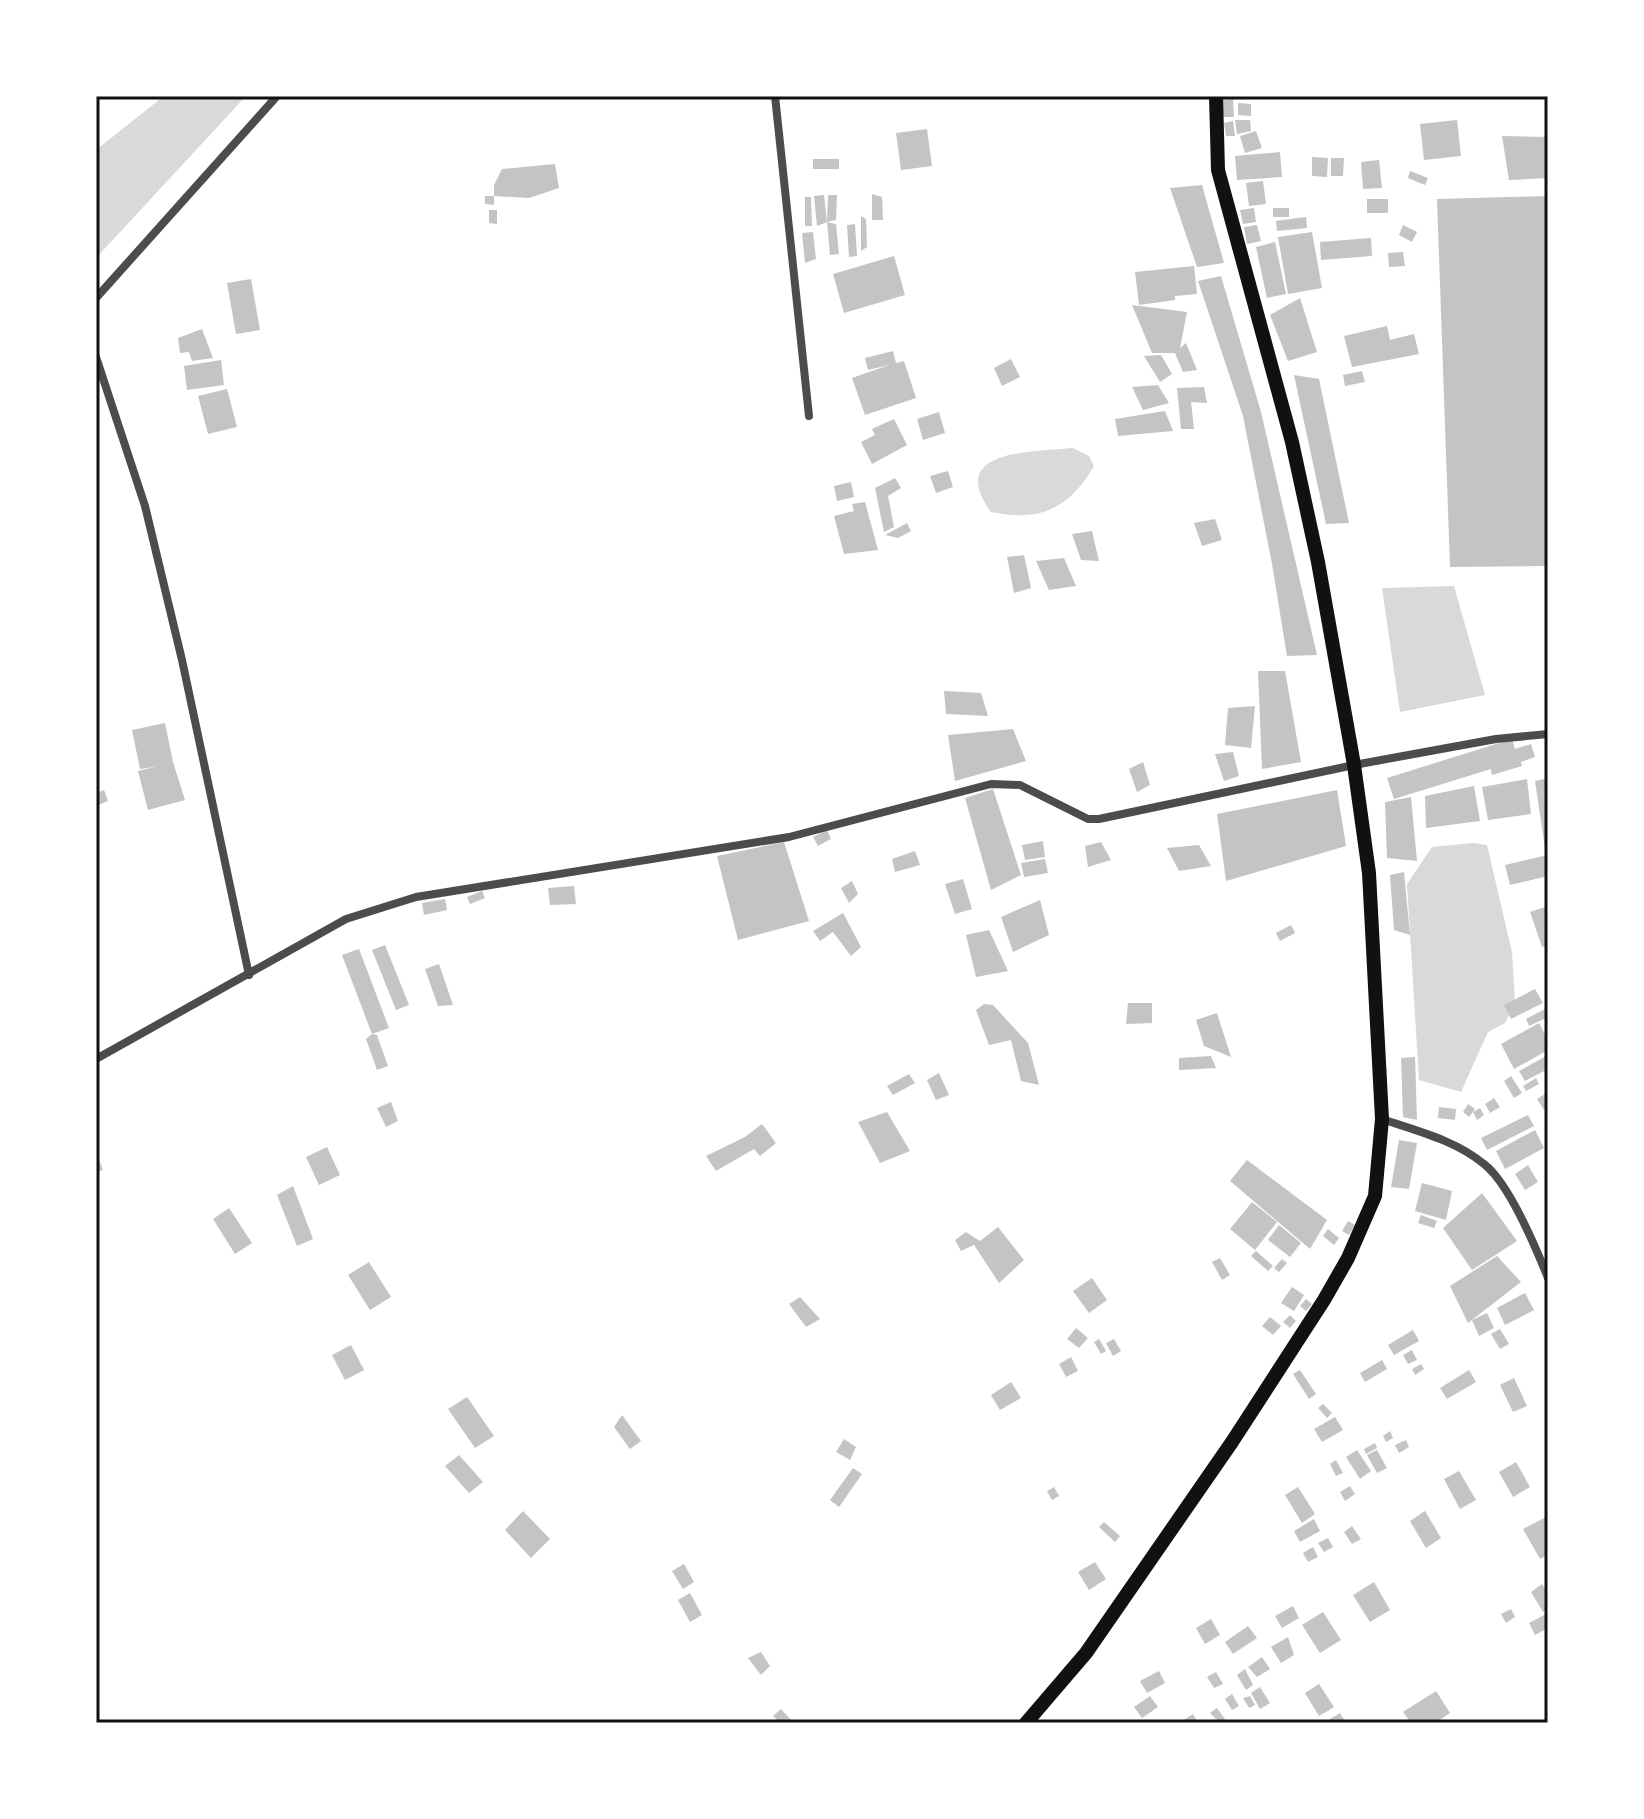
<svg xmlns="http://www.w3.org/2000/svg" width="1644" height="1819" font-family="Quicksand,sans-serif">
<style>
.water{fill:#d9d9d9}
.building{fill:#c4c4c4}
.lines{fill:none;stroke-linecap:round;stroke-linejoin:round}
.minor{stroke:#4c4c4c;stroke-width:8}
.primary{stroke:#111;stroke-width:14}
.neatline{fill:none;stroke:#111;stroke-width:3}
</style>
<rect width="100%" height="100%" fill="#fff"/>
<g class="water">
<path d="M164,96H246L96,258V150Z"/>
<path d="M1073,448L1089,456L1094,466C1069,509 1040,522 991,512C945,449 1033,452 1073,448Z"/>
<path d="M1454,586L1485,695L1400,712L1382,588Z"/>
<path d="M1473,843L1487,845L1512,952L1515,1003L1505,1023L1488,1032L1461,1092L1419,1080L1407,884L1432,847Z"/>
</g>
<g class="building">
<path d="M1233,99L1234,117H1223L1222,100Z"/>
<path d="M1238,103L1251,104V116L1238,115Z"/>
<path d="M1235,120H1250L1251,131L1237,134Z"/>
<path d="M1457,120L1461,156L1424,160L1420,124Z"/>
<path d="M1233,121L1235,136H1226L1224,123Z"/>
<path d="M927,129L932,166L901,170L896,133Z"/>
<path d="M1256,131L1262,148L1245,153L1240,136Z"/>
<path d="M1502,136L1548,137V178L1509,180Z"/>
<path d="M1280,152L1282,177L1237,180L1235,156Z"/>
<path d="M1312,157L1328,158L1327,177L1312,176Z"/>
<path d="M1331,158H1344L1343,176H1331Z"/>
<rect x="813" y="159" width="26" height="10"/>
<path d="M1379,160L1382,188L1363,189L1361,162Z"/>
<path d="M555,164L559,188L529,198L494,196V185L502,169Z"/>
<path d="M1410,171L1428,178L1425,185L1408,178Z"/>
<path d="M1263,181L1266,204L1249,206L1246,183Z"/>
<path d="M1202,185L1224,263L1197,267L1170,188Z"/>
<path d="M872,194L882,197L883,220H872Z"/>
<path d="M824,195L827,222L817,226L814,196Z"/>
<path d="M828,195H837L836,220L827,222Z"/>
<path d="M485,196H494V205L485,204Z"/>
<path d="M1548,196V566L1450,567L1437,199Z"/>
<path d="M805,197H811L812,226H805Z"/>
<rect x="1367" y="199" width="21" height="14"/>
<path d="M1254,208L1256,222L1243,224L1240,210Z"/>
<rect x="1273" y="208" width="16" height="9"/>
<path d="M489,210H497V224L489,223Z"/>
<path d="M861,216L866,219L867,247L861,251Z"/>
<path d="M1306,217L1307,228L1277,231L1276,221Z"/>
<path d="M827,222L836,224L839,254L830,255Z"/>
<path d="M855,224L857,256L849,257L847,225Z"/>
<path d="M1257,225L1261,241L1247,244L1244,227Z"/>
<path d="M1403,225L1417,232L1412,242L1399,235Z"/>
<path d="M813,232L816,259L805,263L802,233Z"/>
<path d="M1312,232L1322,288L1288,294L1278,237Z"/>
<path d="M1371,238L1372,256L1321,260L1320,242Z"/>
<path d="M1275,242L1286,294L1267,298L1256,247Z"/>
<path d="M1403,252L1405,266L1389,267L1388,253Z"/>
<path d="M894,256L905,295L844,313L833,274Z"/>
<path d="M1194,266L1197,294L1175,296V300L1139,305L1135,272Z"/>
<path d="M1221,276L1261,412L1317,655L1287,656L1272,564L1243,416L1198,281Z"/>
<path d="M251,279L260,330L236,334L227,283Z"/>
<path d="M1300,298L1317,352L1288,361L1270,315Z"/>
<path d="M1132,305L1187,312L1180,348L1186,343L1197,370L1183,372L1175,353H1152Z"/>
<path d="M1387,326L1390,340L1414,334L1419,354L1352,367L1344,336Z"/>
<path d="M202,329L213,358L192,361L189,352L180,353L178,338Z"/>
<path d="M893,351L896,363L904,361L916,398L865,415L852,378L889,365L868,370L865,358Z"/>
<path d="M1161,355L1172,374L1160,382L1144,356Z"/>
<path d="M1011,359L1020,377L1002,386L994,368Z"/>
<path d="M221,360L224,385L187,390L184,366Z"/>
<path d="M1362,371L1365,382L1345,386L1343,375Z"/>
<path d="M1294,375L1319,379L1349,523L1326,524Z"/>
<path d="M1158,385L1169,403L1143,410L1132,387Z"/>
<path d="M1204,387L1207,403L1191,402L1194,429H1181L1177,388Z"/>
<path d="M227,389L237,427L208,434L198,396Z"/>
<path d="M1165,411L1173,431L1118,436L1115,419Z"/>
<path d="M939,412L945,433L923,440L917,419Z"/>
<path d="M894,419L907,445L872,464L861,442L875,435L872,429Z"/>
<path d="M948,471L953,487L936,493L930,476Z"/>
<path d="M895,478L901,488L888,496L894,527L884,532L875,488Z"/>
<path d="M851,482L854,497L837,501L834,486Z"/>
<path d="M865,502L878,550L844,554L834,516L854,511L852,504Z"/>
<path d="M1215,519L1222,540L1202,546L1194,523Z"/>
<path d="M907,523L911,531L898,538L885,535Z"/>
<path d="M1092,531L1099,561L1081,560L1072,534Z"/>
<path d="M1024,555L1031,588L1014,593L1007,557Z"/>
<path d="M1064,558L1076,586L1049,590L1036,561Z"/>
<path d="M1258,671H1285L1301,762L1262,769Z"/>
<path d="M944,691L981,693L988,716L946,714Z"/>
<path d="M1255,706L1251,748L1225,745L1228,708Z"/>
<path d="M165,723L173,762L185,800L148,810L138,771L155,767L140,769L132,730Z"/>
<path d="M1013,729L1026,761L955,781L948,735Z"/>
<path d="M1512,739L1515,749L1531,744L1535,757L1521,762L1522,766L1492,775L1491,769L1394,799L1387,778Z"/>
<path d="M1233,752L1239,776L1224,781L1215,754Z"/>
<path d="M1143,762L1150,785L1137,792L1129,769Z"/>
<path d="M1548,778V854L1546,855L1535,781Z"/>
<path d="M1527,779L1531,814L1488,820L1482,787Z"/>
<path d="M1474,786L1480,821L1426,828L1425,796Z"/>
<path d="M993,789L1021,875L991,890L965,798Z"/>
<path d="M104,790L108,801L96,806V793Z"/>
<path d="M1337,790L1346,846L1226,881L1217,814Z"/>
<path d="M1411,797L1417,861L1387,858L1385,802Z"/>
<path d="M827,830L831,839L818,846L813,837Z"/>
<path d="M1043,841L1045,857L1025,860L1022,845Z"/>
<path d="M784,842L809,921L738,940L717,856Z"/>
<path d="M1101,842L1111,860L1088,867L1085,846Z"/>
<path d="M1199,845L1211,866L1179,871L1167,848Z"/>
<path d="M915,851L920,865L895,872L892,859Z"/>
<path d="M1548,855V876L1510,885L1505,865Z"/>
<path d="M1045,859L1048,873L1024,877L1021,863Z"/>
<path d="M1404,872L1410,935L1394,930L1390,875Z"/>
<path d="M963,879L972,909L955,914L945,884Z"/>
<path d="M852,881L858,894L849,903L841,888Z"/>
<path d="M574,886L576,904L550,905L548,888Z"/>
<path d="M482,891L485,898L470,904L467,897Z"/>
<path d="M445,899L447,910L424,915L422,903Z"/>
<path d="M1040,900L1049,935L1013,952L1001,917Z"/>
<path d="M1548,906V945L1542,947L1530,912Z"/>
<path d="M843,913L861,947L851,956L833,932L820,941L813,931Z"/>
<path d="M1291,925L1295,933L1280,941L1276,933Z"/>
<path d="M989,930L1008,971L976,977L966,935Z"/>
<path d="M385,945L409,1005L396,1010L372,950Z"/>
<path d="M359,949L389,1028L372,1034L342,955Z"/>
<path d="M439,964L453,1005L438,1006L425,969Z"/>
<path d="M1535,989L1543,1003L1511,1019L1504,1005Z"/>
<path d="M1128,1003H1152V1023L1126,1024Z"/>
<path d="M984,1004L993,1005L1028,1043L1039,1085L1021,1081L1011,1040L989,1045L976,1010Z"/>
<path d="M1545,1009L1548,1017L1529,1026L1526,1019Z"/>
<path d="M1217,1013L1231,1057L1204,1046L1196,1020Z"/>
<path d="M1539,1023L1548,1040V1050L1514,1069L1501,1044Z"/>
<path d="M372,1034L377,1035L388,1066L377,1070L366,1039Z"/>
<path d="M1548,1055V1069L1525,1081L1519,1071Z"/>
<path d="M1211,1056L1216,1068L1179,1070V1058Z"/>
<path d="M1415,1057L1417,1120L1403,1117L1401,1058Z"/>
<path d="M939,1073L949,1095L936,1100L927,1080Z"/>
<path d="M909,1074L915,1083L893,1095L887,1086Z"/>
<path d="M1511,1076L1522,1093L1514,1098L1504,1081Z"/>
<path d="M1536,1078L1539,1084L1526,1091L1523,1086Z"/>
<path d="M1548,1092V1107L1544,1110L1537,1099Z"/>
<path d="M1494,1098L1500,1107L1490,1113L1485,1104Z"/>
<path d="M391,1102L398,1121L386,1127L377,1108Z"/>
<path d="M1468,1104L1475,1109L1469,1117L1463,1112Z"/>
<path d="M1439,1107L1456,1109L1455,1120L1438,1118Z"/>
<path d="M1480,1108L1484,1115L1477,1120L1473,1112Z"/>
<path d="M887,1112L910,1151L880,1163L858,1122Z"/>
<path d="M1528,1115L1534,1126L1487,1150L1481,1138Z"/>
<path d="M762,1124L776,1143L760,1156L754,1149L716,1171L706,1156L745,1137Z"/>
<path d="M1535,1130L1544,1148L1505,1169L1496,1151Z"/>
<path d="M1399,1140L1417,1143L1409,1189L1391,1187Z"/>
<path d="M327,1147L340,1175L319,1185L306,1157Z"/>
<path d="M96,1151L103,1170L96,1172Z"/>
<path d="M1247,1160L1327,1220L1310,1249L1230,1181Z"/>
<path d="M1528,1165L1538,1182L1525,1190L1515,1174Z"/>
<path d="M1422,1183L1452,1191L1446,1220L1415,1211Z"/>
<path d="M293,1186L313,1239L297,1246L277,1195Z"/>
<path d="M1482,1193L1517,1241L1472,1270L1443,1228Z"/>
<path d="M1252,1202L1277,1222L1255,1250L1230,1229Z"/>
<path d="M229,1208L252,1243L235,1254L213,1219Z"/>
<path d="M1421,1215L1437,1221L1434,1228L1418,1223Z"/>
<path d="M1348,1221L1355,1225L1349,1235L1342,1231Z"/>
<path d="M1279,1225L1301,1243L1290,1257L1268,1240Z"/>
<path d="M998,1227L1024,1260L999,1283L974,1245L961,1251L955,1240L966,1232L980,1241Z"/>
<path d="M1328,1229L1339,1238L1334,1245L1323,1236Z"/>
<path d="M1256,1251L1273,1266L1268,1271L1251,1256Z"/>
<path d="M1497,1256L1521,1282L1468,1323L1450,1286Z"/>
<path d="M1220,1258L1230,1275L1222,1280L1212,1262Z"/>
<path d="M1282,1259L1287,1263L1279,1272L1274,1268Z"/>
<path d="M369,1262L391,1297L370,1310L348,1275Z"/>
<path d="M1092,1278L1107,1300L1089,1313L1073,1291Z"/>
<path d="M1292,1287L1304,1295L1294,1311L1281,1303Z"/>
<path d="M1525,1293L1534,1310L1505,1325L1497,1308Z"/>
<path d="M800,1297L820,1319L806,1327L789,1304Z"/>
<path d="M1306,1299L1312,1304L1306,1311L1300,1306Z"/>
<path d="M1487,1313L1494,1328L1479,1336L1472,1320Z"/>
<path d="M1290,1315L1296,1321L1290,1328L1283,1322Z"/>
<path d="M1270,1317L1281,1326L1273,1335L1262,1326Z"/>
<path d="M1076,1328L1088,1338L1079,1348L1067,1339Z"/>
<path d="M1500,1329L1509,1344L1500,1349L1491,1334Z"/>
<path d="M1413,1330L1419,1341L1394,1355L1388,1345Z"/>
<path d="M1099,1339L1106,1351L1101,1354L1094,1342Z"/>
<path d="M1114,1339L1121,1351L1113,1356L1106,1343Z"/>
<path d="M351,1345L364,1370L345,1380L332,1355Z"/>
<path d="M1412,1350L1417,1360L1408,1364L1403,1355Z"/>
<path d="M1071,1357L1078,1371L1066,1377L1059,1364Z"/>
<path d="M1382,1360L1387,1369L1365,1382L1360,1373Z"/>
<path d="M1421,1364L1424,1369L1415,1375L1412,1369Z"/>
<path d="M1300,1370L1316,1394L1309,1399L1293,1374Z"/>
<path d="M1469,1370L1476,1382L1447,1399L1440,1388Z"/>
<path d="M1514,1378L1527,1406L1513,1412L1500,1385Z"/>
<path d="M1011,1382L1021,1398L1000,1410L991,1395Z"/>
<path d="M467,1397L494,1436L475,1448L448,1409Z"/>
<path d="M1323,1404L1332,1413L1327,1418L1318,1408Z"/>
<path d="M622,1415L641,1441L630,1449L614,1427Z"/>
<path d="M1335,1417L1343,1430L1322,1442L1314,1429Z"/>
<path d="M1390,1431L1393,1438L1386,1442L1383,1436Z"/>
<path d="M844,1439L856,1447L850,1460L836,1452Z"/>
<path d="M1406,1440L1409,1447L1399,1453L1395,1445Z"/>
<path d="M1375,1443L1377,1448L1366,1454L1364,1449Z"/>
<path d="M1357,1450L1371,1471L1360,1479L1346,1457Z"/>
<path d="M1377,1450L1387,1468L1377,1473L1367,1455Z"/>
<path d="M459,1455L483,1482L469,1493L445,1466Z"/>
<path d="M1336,1460L1343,1473L1336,1476L1330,1464Z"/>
<path d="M1516,1462L1530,1487L1513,1497L1499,1472Z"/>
<path d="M853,1468L862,1474L839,1507L830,1500Z"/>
<path d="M1459,1471L1476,1500L1460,1509L1444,1479Z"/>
<path d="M1350,1486L1355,1494L1345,1501L1340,1492Z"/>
<path d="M1054,1487L1059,1496L1052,1500L1047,1491Z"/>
<path d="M1298,1487L1315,1514L1302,1523L1285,1495Z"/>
<path d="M523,1511L550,1539L531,1558L505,1530Z"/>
<path d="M1425,1511L1441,1538L1426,1548L1410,1521Z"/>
<path d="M1548,1516V1555L1540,1559L1523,1529Z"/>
<path d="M1314,1519L1320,1531L1300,1542L1294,1531Z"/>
<path d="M1104,1522L1120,1536L1115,1542L1099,1527Z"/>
<path d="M1352,1526L1361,1539L1352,1544L1344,1532Z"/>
<path d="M1328,1538L1333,1547L1324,1552L1318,1543Z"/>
<path d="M1313,1547L1318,1557L1308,1562L1303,1553Z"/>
<path d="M1095,1562L1106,1579L1089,1590L1078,1572Z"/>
<path d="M684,1564L694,1582L683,1589L672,1571Z"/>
<path d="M1374,1582L1390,1610L1370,1622L1353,1595Z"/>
<path d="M1542,1584L1548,1593V1609L1543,1612L1531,1592Z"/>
<path d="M690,1593L702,1615L690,1622L678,1600Z"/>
<path d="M1293,1606L1299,1618L1282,1628L1275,1616Z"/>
<path d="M1511,1609L1515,1617L1506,1623L1501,1614Z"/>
<path d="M1323,1612L1341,1640L1320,1653L1302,1625Z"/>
<path d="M1548,1613V1628L1535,1635L1529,1623Z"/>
<path d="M1211,1619L1220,1635L1205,1644L1196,1628Z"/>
<path d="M1248,1626L1257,1638L1233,1654L1225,1642Z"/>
<path d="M1288,1637L1294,1655L1281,1663L1271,1647Z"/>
<path d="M761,1652L770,1666L761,1675L748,1658Z"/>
<path d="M1262,1657L1270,1669L1257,1677L1248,1667Z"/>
<path d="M1245,1669L1253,1685L1246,1690L1237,1675Z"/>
<path d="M1159,1671L1165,1683L1147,1693L1140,1681Z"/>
<path d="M1216,1672L1223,1684L1214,1688L1207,1677Z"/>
<path d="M1319,1684L1334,1707L1319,1716L1305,1693Z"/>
<path d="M1260,1687L1270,1703L1260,1709L1251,1693Z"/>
<path d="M1436,1691L1450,1713L1435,1723H1411L1403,1712Z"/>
<path d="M1232,1694L1239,1706L1232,1710L1225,1699Z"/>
<path d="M1150,1696L1158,1707L1142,1718L1134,1707Z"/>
<path d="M1250,1696L1255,1705L1249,1708L1243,1698Z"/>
<path d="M1217,1708L1225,1719L1220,1723L1210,1713Z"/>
<path d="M781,1709L794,1723H780L773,1716Z"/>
<path d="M1340,1713L1346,1723H1333L1330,1719Z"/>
<path d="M1193,1714L1197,1721L1179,1723Z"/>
</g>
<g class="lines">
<g class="minor">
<path d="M775,96L809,416"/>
<path d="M96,298L277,96"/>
<path d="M96,357L145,506L182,660L249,975"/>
<path d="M96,1059L346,919L416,897L789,837L991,784L1020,785L1088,819H1099L1354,765L1496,739L1548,734"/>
<path d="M1382,1119C1417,1131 1455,1140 1484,1164C1509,1183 1536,1248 1548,1278"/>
</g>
<path class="primary" d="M1026,1723L1086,1653L1232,1442L1324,1300L1348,1258L1375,1196L1382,1119L1369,873L1354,765L1318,562L1292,442L1218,170L1216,96"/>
</g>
<rect width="1644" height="1819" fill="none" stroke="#ffffff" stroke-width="196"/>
<rect x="98" y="98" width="1448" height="1623" class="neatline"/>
</svg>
